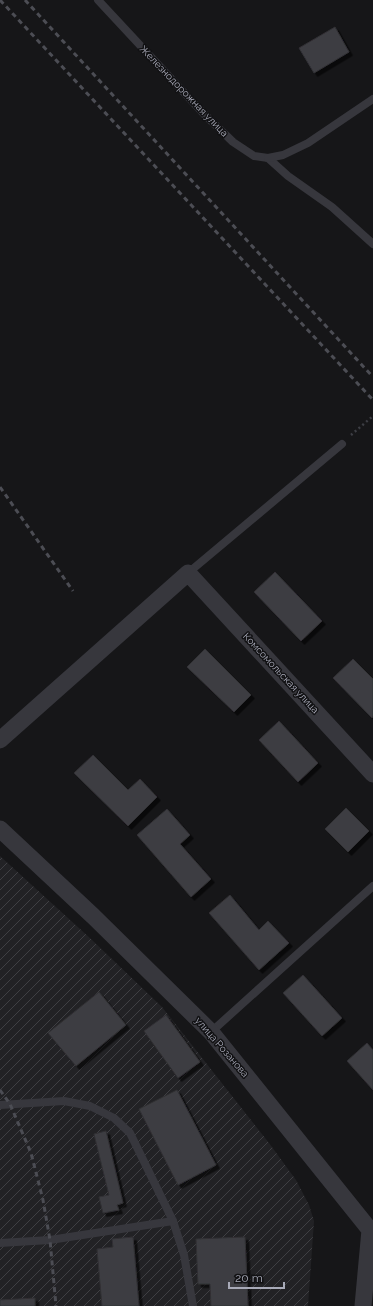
<svg xmlns="http://www.w3.org/2000/svg" width="373" height="1306" font-family="Raleway,sans-serif">
<style>
.industrial{fill:url(#industrial-furrows)}
.building{fill:#3d3e42;stroke:#313034;filter:url(#shadow)}
.lines{fill:none;stroke-linecap:round;stroke-linejoin:round}
.path{stroke:#3d3e44;stroke-width:2.5;stroke-dasharray:2 3;stroke-linecap:butt}
.lane{stroke:#37373d;stroke-width:8}
.street{stroke:#37373d;stroke-width:17}
.rail{stroke:#4c4d54;stroke-width:3;stroke-dasharray:5 4;stroke-linecap:butt}
.labels{text-anchor:middle;dominant-baseline:central;stroke-width:3;stroke-linejoin:round;paint-order:stroke}
.street-label{font-size:10px;fill:#a8aab8;stroke:#111113}
</style>
<defs>
<pattern id="industrial-furrows" width="10" height="10" patternUnits="userSpaceOnUse"><rect width="10" height="10" fill="#222225"/><path d="M-1 1l2-2M0 10L10 0M9 11l2-2" fill="none" stroke="#3f3f43"/></pattern>
<filter id="shadow"><feDropShadow dx="3.5" dy="3.5" stdDeviation="0" flood-color="#0009"/></filter>
</defs>
<rect width="100%" height="100%" fill="#161618"/>
<path class="industrial" d="M0,856L91,939L162,1007L269,1143L296,1180L309,1205L314,1221L308,1306H0Z"/>
<g class="building">
<path d="M335,27L349,52L314,73L299,48Z"/>
<path d="M275,572L322,621L301,641L254,592Z"/>
<path d="M205,649L251,695L234,712L187,667Z"/>
<path d="M353,659L373,679V716L372,718L333,678Z"/>
<path d="M279,721L318,763L298,782L259,740Z"/>
<path d="M93,755L128,790L140,779L157,797L128,826L74,773Z"/>
<path d="M346,808L369,831L348,852L325,829Z"/>
<path d="M167,809L190,835L180,844L211,879L191,897L137,835Z"/>
<path d="M230,895L259,930L268,921L289,943L259,970L209,913Z"/>
<path d="M303,975L342,1018L322,1036L283,993Z"/>
<path d="M99,992L126,1025L76,1066L48,1033Z"/>
<path d="M166,1015L200,1062L178,1078L144,1031Z"/>
<path d="M367,1043L373,1050V1090L347,1061Z"/>
<path d="M177,1090L216,1165L178,1185L139,1109Z"/>
<path d="M106,1131L123,1203L117,1205L119,1210L103,1213L99,1197L109,1195L94,1134Z"/>
<path d="M133,1237L139,1306H102L97,1249L113,1247L112,1239Z"/>
<path d="M245,1237L248,1306H211L210,1284H198L196,1239Z"/>
<path d="M35,1298V1306H0V1300Z"/>
</g>
<g class="lines">
<path class="path" d="M351,435L373,416"/>
<g class="lane">
<path d="M98,0L204,114L233,142L254,156L268,158L288,176L332,207L373,244"/>
<path d="M268,158L283,155L308,143L373,99"/>
<path d="M188,573L342,444"/>
<path d="M211,1032L373,886"/>
<path d="M0,1105L64,1101L90,1106L114,1118L130,1133L173,1221L184,1255L193,1306"/>
<path d="M0,1243L50,1240L173,1221"/>
</g>
<g class="street">
<path d="M0,740L188,573L373,774"/>
<path d="M0,829L93,916L211,1032L370,1230L363,1306"/>
</g>
<g class="rail">
<path d="M0,0L373,400"/>
<path d="M25,0L373,377"/>
<path d="M0,487L73,591"/>
<path d="M0,1090L10,1104L31,1153L43,1200L50,1240L56,1306"/>
</g>
</g>
<g class="labels">
<g class="street-label">
<text transform="translate(184 91) rotate(46)">Железнодорожная улица</text>
<text transform="translate(281 673) rotate(47)">Комсомольская улица</text>
<text transform="translate(222 1047) rotate(49)">улица Розанова</text>
</g>
</g>
<path d="M229 1282v6h55v-6" fill="none" stroke="#a8aab8" stroke-width="2"/>
<text x="235" y="1282" font-size="12" fill="#a8aab8" stroke="#111113" stroke-width="3" paint-order="stroke">20 m</text>
</svg>
